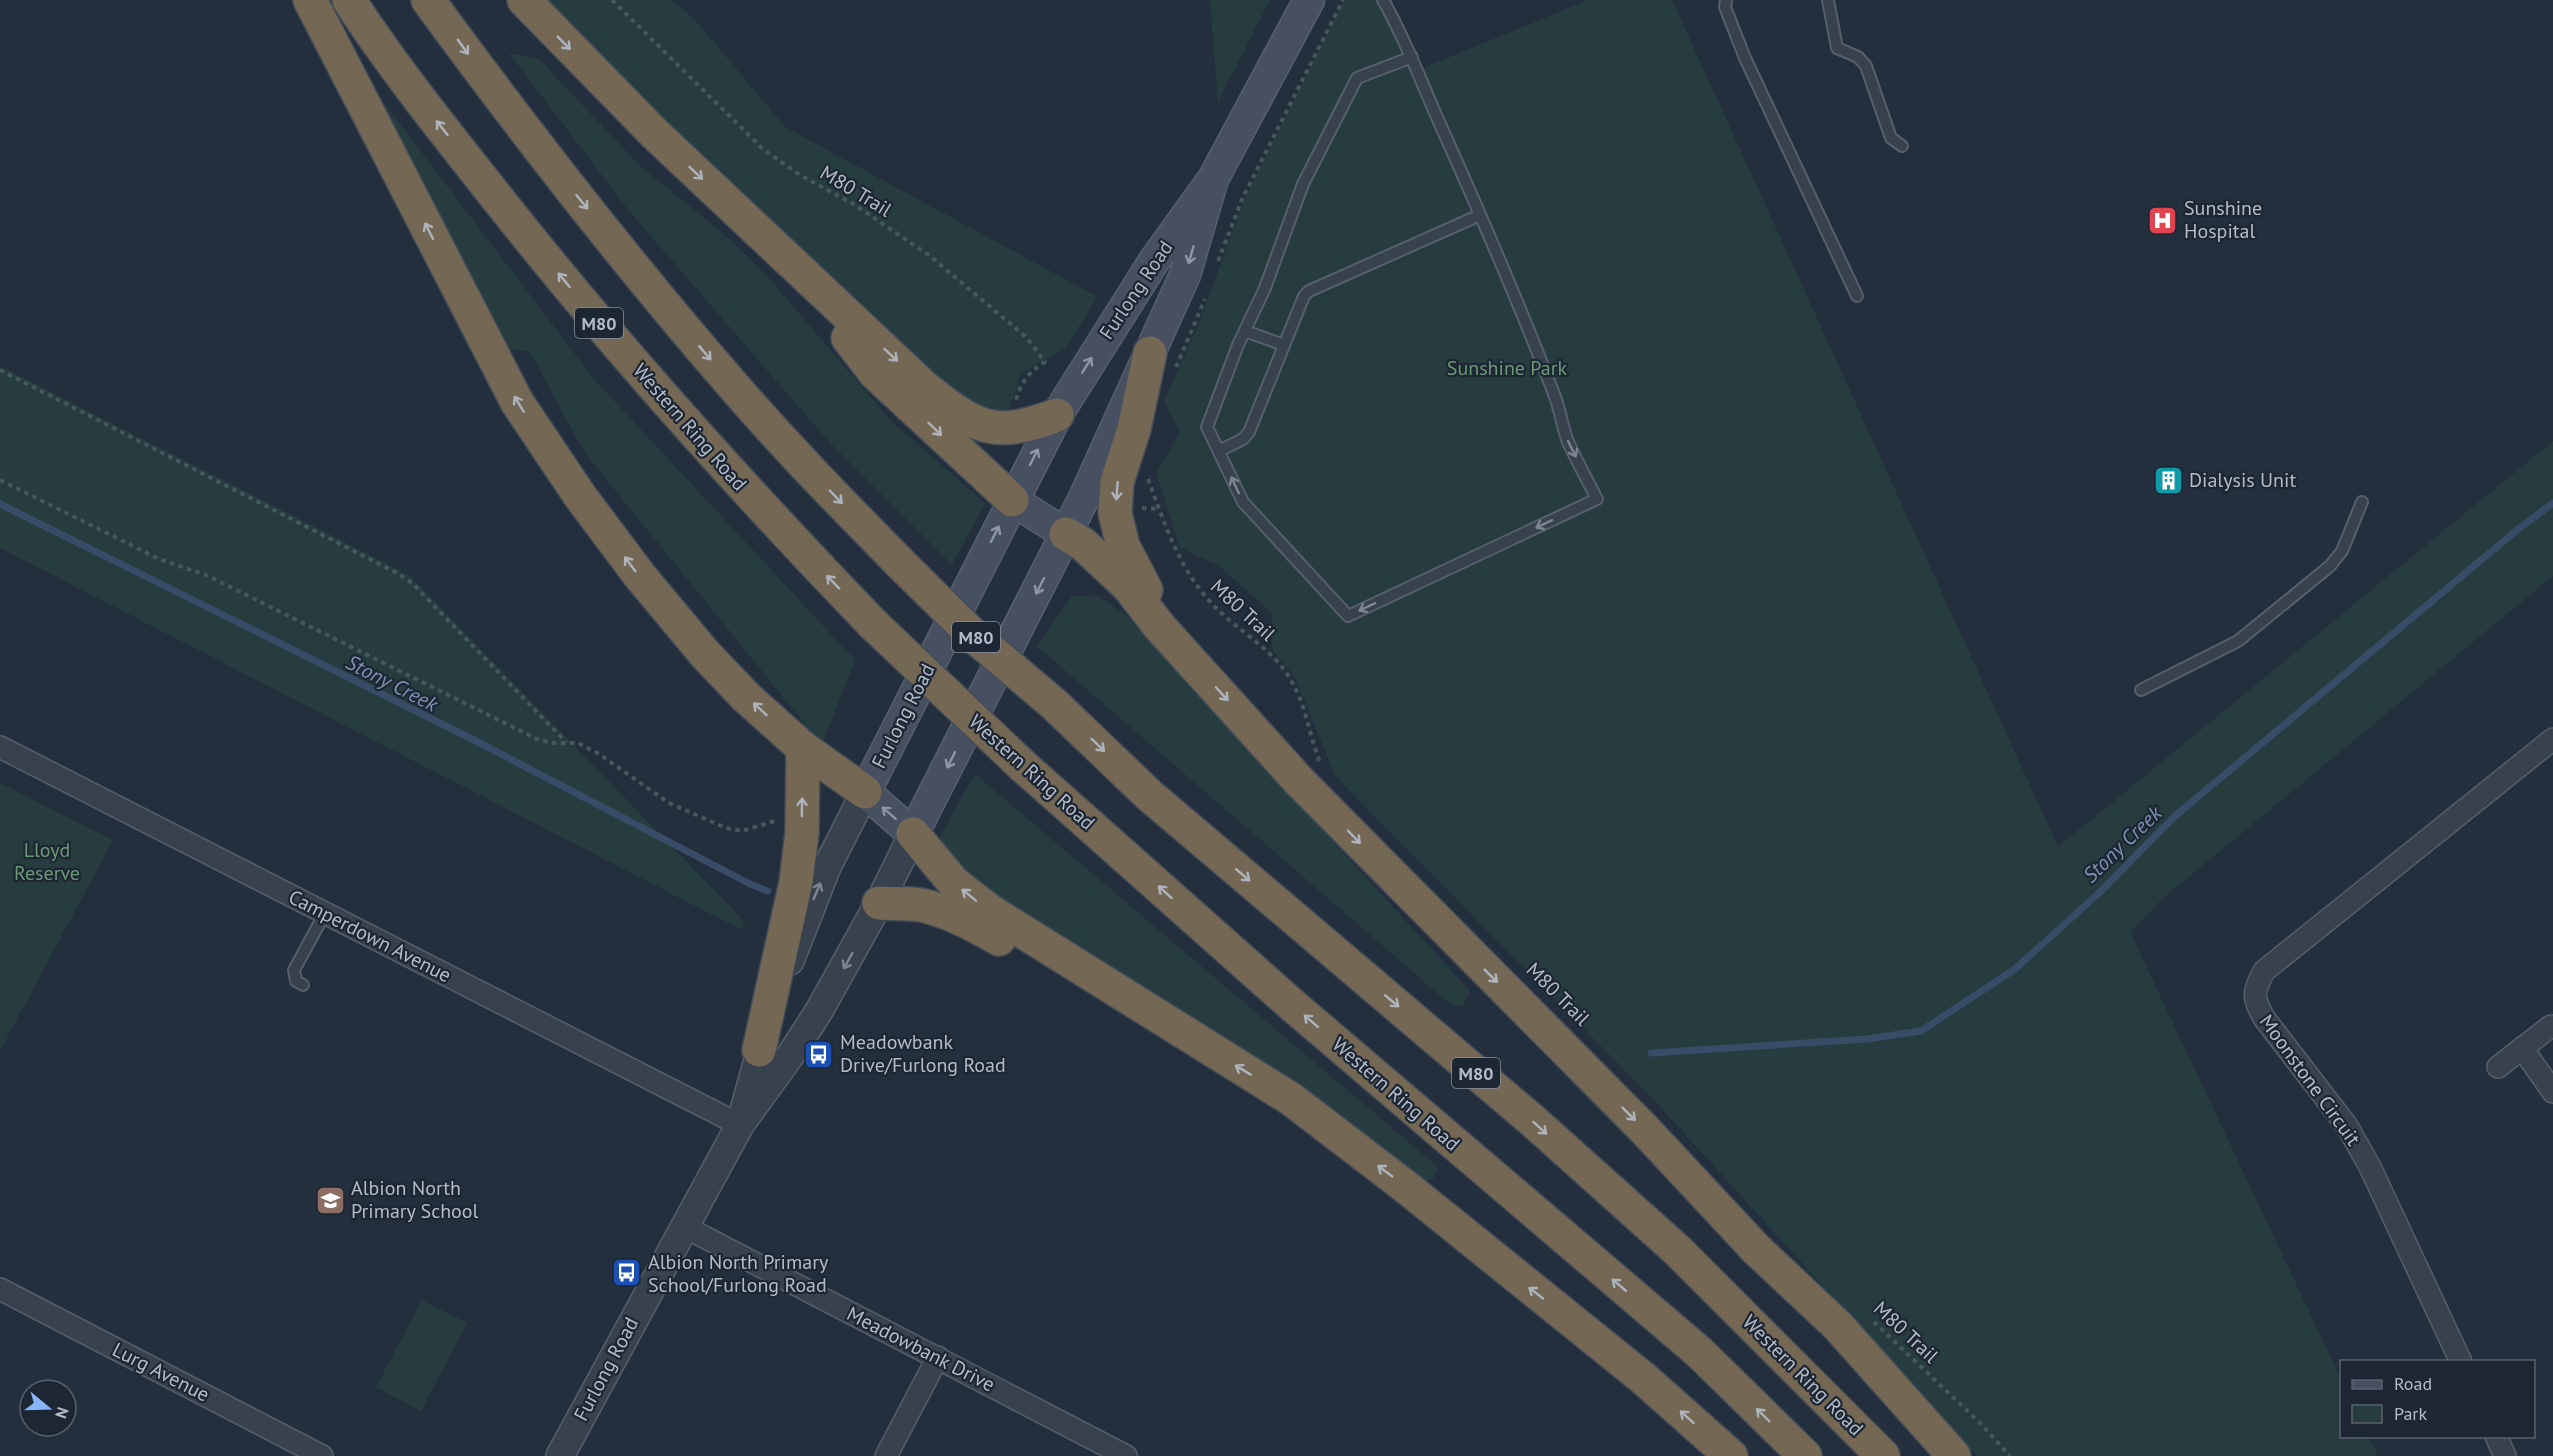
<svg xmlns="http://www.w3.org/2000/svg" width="2553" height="1456" font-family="'PT Sans',sans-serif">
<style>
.green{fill:#263c3f}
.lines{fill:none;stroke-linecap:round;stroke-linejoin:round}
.stream{stroke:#394c67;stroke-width:7}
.service-casing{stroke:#565f6c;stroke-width:14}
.minor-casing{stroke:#565f6c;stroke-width:24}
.tertiary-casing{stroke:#565f6c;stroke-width:30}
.secondary-casing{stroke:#565f6c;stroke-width:33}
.motorway-casing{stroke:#434c59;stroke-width:36}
.path{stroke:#44595c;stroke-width:4;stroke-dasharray:4.5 4.5;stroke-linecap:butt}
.service{stroke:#38414e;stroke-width:10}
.minor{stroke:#38414e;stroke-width:21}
.tertiary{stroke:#38414e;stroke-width:27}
.secondary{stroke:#465061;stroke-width:30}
.motorway{stroke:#746855;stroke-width:33}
.motorway-bridge-casing{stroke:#434c59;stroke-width:36;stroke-linecap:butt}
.motorway-bridge{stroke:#746855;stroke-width:33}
.oneway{stroke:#aeb4bd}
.oneway2{stroke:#8e96a5}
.oneway3{stroke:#7c8592}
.labels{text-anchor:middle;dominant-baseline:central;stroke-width:4.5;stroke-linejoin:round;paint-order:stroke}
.shield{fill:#1d2633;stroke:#878f9c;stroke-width:1.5}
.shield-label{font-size:18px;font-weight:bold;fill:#b4bcc9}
.street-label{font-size:20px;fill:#b4bcc9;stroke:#1d2633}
.poi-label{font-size:20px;fill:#b4bcc9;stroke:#1d2633;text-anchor:start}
.park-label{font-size:20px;fill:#6b9a76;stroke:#1d2633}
.water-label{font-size:21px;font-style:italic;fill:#7c92b1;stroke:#1d2633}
</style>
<rect width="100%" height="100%" fill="#242f3e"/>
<g class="green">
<path d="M539,0H672L697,22L785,127L1098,297L1065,348L1021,374L1009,410L978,408L952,393L746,200Z"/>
<path d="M1210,0H1270L1218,102Z"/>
<path d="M1344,0H1374L1405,40L1416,71L1588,0H1672L2058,847L2553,441V576L2162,899L2130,932L2341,1379L2342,1436L2369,1437L2378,1456H1977L1655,1101L1335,776L1295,677L1272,650V613L1219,566L1180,548L1156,473L1180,432L1164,402L1199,323L1244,200Z"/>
<path d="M509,53L539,59L640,166L717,228L770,279L890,420L985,503L952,565L831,444L629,211Z"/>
<path d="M359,70L593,378L855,660L822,745L584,452L530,352L508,349Z"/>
<path d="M0,366L409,575L744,921L742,930L0,548Z"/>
<path d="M1097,595L1125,614L1470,991L1463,1006L1451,1005L1037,646L1072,596Z"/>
<path d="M975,774L1438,1167L1434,1178L1423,1181L999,902L959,869L939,846L941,834Z"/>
<path d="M0,783L113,840L0,1051Z"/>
<path d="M422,1300L467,1323L421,1411L376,1387Z"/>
</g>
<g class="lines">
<g class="stream">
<path d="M0,504L474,740L750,884L768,891"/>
<path d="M1651,1053L1867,1039L1921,1031L2015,969L2100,892L2175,816L2517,530L2553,503"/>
</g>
<defs>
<g id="service">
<path d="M1383,0C1406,40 1421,82 1440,124C1480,213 1519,303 1554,394C1560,409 1562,426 1568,442C1577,461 1587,480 1597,499L1348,616L1243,502L1207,427L1238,345L1265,288L1303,184L1357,78L1412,57"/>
<path d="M1726,0L1725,7L1745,58L1857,296"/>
<path d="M1828,0L1837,48L1858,57L1866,66L1891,138L1902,146"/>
<path d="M1245,331L1284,345"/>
<path d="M1219,451L1243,439L1249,432L1304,296L1309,291L1480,215"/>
<path d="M2141,690L2238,641L2330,566L2342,551L2362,502"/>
<path d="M303,985L296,981L294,970L325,913"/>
</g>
<g id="minor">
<path d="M0,747L740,1125"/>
<path d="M2522,1048L2553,1092"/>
<path d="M2498,1067L2551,1026"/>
<path d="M683,1226L1126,1456"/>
<path d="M0,1289L322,1456"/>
<path d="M2461,1362L2370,1167L2347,1126L2264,1018C2252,996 2253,993 2264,971L2553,739"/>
<path d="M2496,1436L2505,1456"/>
<path d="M886,1456L938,1357"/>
</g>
<g id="tertiary">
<path d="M790,961L827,867L865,792"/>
<path d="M744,1110L766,1031"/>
<path d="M560,1456L740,1125L790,1056L819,1011L879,903L913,834"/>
</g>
<g id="secondary">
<path d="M1213,179L1185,275L1083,500L913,834L865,792L1057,415L1154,261L1213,179L1309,0"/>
<path d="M1012,500L1066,534"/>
</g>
<g id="motorway">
<path d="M310,0L517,402L580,496L640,576L705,654L746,697L803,748L865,792"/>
<path d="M349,0C392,66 441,127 490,189C610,342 739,485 873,624"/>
<path d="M428,0C524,131 624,260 730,382C784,445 843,505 901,564"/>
<path d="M524,0L654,133L923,386C974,427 992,440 1057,415"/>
<path d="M848,338L875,373L1012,500"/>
<path d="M1066,534L1083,544L1129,587L1159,626L1299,781L1645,1130L1756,1249L1838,1326L1954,1456"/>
<path d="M1146,590L1123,546L1115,513L1117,482L1134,429L1150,353"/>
<path d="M1055,705L1149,795L1533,1121L1677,1250L1883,1456"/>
<path d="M1023,766L1291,1004L1699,1352L1805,1456"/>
<path d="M913,834L954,883L990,911L1291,1099L1406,1187L1643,1378L1731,1456"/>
<path d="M879,903C893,904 908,903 921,905C949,911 974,925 999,939"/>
<path d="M759,1050L796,882L802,833L803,748"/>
</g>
</defs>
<use href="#service" class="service-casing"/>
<use href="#minor" class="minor-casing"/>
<use href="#tertiary" class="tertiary-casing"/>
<use href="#secondary" class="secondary-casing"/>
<use href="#motorway" class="motorway-casing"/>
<g class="path">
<path d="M612,0L764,150L800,175L855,205L930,256L1027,338L1045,362C1029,372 1021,382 1016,400"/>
<path d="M1218,261L1243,197L1343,0"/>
<path d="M1176,367L1205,299"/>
<path d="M0,370L397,573L412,583L566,742"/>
<path d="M1148,479C1165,525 1180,572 1216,608C1239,631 1272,649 1289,677C1306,704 1309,734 1320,763"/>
<path d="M0,480L159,559L206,575L539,740L554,743H578L599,754L669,803L726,828L742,831L775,821"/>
<path d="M1142,508L1159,509"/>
<path d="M1874,1322L1980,1423L2010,1456"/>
</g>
<use href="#service" class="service"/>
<use href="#minor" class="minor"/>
<use href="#tertiary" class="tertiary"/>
<use href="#secondary" class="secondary"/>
<use href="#motorway" class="motorway"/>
<defs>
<g id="motorway-bridge">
<path d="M901,564L976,638L1055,705"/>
<path d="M873,624L1023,766"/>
</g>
</defs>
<use href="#motorway-bridge" class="motorway-bridge-casing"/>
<use href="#motorway-bridge" class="motorway-bridge"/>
</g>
<defs><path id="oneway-shaft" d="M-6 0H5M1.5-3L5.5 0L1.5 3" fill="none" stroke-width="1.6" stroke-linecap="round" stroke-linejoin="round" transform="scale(1.5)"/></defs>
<g class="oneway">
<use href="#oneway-shaft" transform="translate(564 43) rotate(45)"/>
<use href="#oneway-shaft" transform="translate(463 47) rotate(54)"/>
<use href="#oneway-shaft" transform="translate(442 128) rotate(-128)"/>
<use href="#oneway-shaft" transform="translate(696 173) rotate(43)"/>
<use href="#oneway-shaft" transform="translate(582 202) rotate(51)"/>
<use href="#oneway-shaft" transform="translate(429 231) rotate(-117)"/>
<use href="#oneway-shaft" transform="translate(564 280) rotate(-129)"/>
<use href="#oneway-shaft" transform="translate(705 353) rotate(50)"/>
<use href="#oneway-shaft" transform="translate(891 355) rotate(43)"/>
<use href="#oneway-shaft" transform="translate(519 404) rotate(-121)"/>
<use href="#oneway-shaft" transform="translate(935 429) rotate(44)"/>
<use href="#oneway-shaft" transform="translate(1117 491) rotate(94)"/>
<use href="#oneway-shaft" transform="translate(836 497) rotate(46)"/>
<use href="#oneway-shaft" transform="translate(630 564) rotate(-127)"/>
<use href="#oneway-shaft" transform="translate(833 582) rotate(-134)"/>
<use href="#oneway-shaft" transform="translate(1222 694) rotate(48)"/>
<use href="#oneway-shaft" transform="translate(760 709) rotate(-137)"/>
<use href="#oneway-shaft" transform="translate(1098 745) rotate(44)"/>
<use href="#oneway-shaft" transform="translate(802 807) rotate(-89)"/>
<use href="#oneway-shaft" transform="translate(1354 837) rotate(46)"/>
<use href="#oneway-shaft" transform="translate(1243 875) rotate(40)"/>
<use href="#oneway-shaft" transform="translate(1165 892) rotate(-138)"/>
<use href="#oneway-shaft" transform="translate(969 895) rotate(-141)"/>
<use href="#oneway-shaft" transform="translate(1491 976) rotate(45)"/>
<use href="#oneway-shaft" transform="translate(1392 1001) rotate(40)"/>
<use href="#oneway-shaft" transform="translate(1311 1021) rotate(-139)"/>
<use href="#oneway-shaft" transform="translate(1243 1070) rotate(-149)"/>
<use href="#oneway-shaft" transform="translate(1629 1114) rotate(45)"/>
<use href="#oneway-shaft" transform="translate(1540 1128) rotate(42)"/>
<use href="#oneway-shaft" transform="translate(1385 1171) rotate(-143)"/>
<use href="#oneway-shaft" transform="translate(1619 1285) rotate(-140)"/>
<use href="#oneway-shaft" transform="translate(1536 1293) rotate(-142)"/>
<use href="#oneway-shaft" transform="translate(1763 1415) rotate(-136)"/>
<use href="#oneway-shaft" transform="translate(1687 1417) rotate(-138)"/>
</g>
<g class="oneway2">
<use href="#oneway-shaft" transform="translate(1191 255) rotate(106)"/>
<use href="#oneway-shaft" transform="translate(1087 365) rotate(-58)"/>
<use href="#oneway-shaft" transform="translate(1034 457) rotate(-63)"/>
<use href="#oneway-shaft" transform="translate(995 534) rotate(-63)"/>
<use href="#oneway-shaft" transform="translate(1040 586) rotate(117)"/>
<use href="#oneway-shaft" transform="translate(951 760) rotate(117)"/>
<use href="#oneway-shaft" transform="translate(889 813) rotate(-139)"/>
</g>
<g class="oneway3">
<use href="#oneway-shaft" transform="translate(1572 449) rotate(64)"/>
<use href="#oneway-shaft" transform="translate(1235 485) rotate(-115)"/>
<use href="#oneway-shaft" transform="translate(1544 524) rotate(155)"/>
<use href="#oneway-shaft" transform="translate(1367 607) rotate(155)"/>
<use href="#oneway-shaft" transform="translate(817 891) rotate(-67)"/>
<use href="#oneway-shaft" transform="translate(848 961) rotate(119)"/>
</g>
<defs>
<symbol id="hospital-square" viewBox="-11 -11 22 22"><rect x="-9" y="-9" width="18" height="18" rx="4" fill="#e0444e" stroke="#1d2633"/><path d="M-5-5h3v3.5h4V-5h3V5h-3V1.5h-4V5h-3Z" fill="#fff"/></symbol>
<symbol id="building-square" viewBox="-11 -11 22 22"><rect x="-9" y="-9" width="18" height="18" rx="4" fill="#0f9aa8" stroke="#1d2633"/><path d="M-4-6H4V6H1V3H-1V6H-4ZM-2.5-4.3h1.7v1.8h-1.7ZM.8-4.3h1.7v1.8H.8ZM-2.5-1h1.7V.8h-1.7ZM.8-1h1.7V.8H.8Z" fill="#fff"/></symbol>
<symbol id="bus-square" viewBox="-11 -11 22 22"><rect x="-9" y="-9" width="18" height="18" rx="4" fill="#1a4fb4" stroke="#1d2633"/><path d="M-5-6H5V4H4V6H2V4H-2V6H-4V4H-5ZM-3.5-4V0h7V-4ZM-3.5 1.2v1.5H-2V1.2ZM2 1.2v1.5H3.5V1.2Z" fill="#fff"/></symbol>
<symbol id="school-square" viewBox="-11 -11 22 22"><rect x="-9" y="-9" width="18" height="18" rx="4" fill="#8d6e63" stroke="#1d2633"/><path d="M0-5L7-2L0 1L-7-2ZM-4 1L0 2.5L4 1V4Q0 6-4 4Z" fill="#fff"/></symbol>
</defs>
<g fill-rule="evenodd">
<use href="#hospital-square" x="2146" y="204" width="33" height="33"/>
<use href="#building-square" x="2152" y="464" width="33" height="33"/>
<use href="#bus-square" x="802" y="1038" width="33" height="33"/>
<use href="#school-square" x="314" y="1184" width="33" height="33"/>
<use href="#bus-square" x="610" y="1256" width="33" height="33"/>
</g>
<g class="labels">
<g class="shield">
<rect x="575" y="308" width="48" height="30" rx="4.5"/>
<rect x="952" y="622" width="48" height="30" rx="4.5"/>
<rect x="1452" y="1058" width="48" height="30" rx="4.5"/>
</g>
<g class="shield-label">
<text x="599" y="323">M80</text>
<text x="976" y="637">M80</text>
<text x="1476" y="1073">M80</text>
</g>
<g class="street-label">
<text transform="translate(856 191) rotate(31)">M80 Trail</text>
<text transform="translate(1136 290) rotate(-56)">Furlong Road</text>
<text transform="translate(690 427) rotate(49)">Western Ring Road</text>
<text transform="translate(1243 610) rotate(43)">M80 Trail</text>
<text transform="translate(903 716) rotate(-63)">Furlong Road</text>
<text transform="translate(1032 772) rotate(42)">Western Ring Road</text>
<text transform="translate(370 936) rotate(27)">Camperdown Avenue</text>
<text transform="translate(1558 994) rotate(45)">M80 Trail</text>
<text transform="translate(2310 1080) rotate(54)">Moonstone Circuit</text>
<text transform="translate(1396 1094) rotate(41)">Western Ring Road</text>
<text transform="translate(1906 1332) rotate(43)">M80 Trail</text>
<text transform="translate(921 1349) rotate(27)">Meadowbank Drive</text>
<text transform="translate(606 1369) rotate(-62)">Furlong Road</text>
<text transform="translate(161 1372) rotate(27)">Lurg Avenue</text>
<text transform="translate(1803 1375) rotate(45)">Western Ring Road</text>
</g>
<g class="poi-label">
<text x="2184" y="208">Sunshine<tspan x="2184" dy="23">Hospital</tspan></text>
<text x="2189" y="480">Dialysis Unit</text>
<text x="840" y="1042">Meadowbank<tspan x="840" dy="23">Drive/Furlong Road</tspan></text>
<text x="351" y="1188">Albion North<tspan x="351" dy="23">Primary School</tspan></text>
<text x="648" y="1262">Albion North Primary<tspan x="648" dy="23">School/Furlong Road</tspan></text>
</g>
<g class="park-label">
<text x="1507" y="368">Sunshine Park</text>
<text x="47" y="850">Lloyd<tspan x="47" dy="23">Reserve</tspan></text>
</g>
<g class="water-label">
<text transform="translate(392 683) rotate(27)">Stony Creek</text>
<text transform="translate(2122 844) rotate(-44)">Stony Creek</text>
</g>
</g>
<rect x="2340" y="1360" width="195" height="78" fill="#1d2633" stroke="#59626f" stroke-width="1.5"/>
<rect x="2352" y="1380" width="30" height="9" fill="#465061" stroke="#59626f" stroke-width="1.5"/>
<text x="2394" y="1390" font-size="18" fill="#b4bcc9">Road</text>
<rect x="2352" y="1405" width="30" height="18" fill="#263c3f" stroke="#59626f" stroke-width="1.5"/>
<text x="2394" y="1420" font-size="18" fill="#b4bcc9">Park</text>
<g transform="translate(48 1408) rotate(109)"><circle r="28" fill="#1d2633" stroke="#59626f" stroke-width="1.5"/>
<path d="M0-4.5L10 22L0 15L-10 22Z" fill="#8ab4f8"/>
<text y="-9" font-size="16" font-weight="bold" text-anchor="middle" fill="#b4bcc9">N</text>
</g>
</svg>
